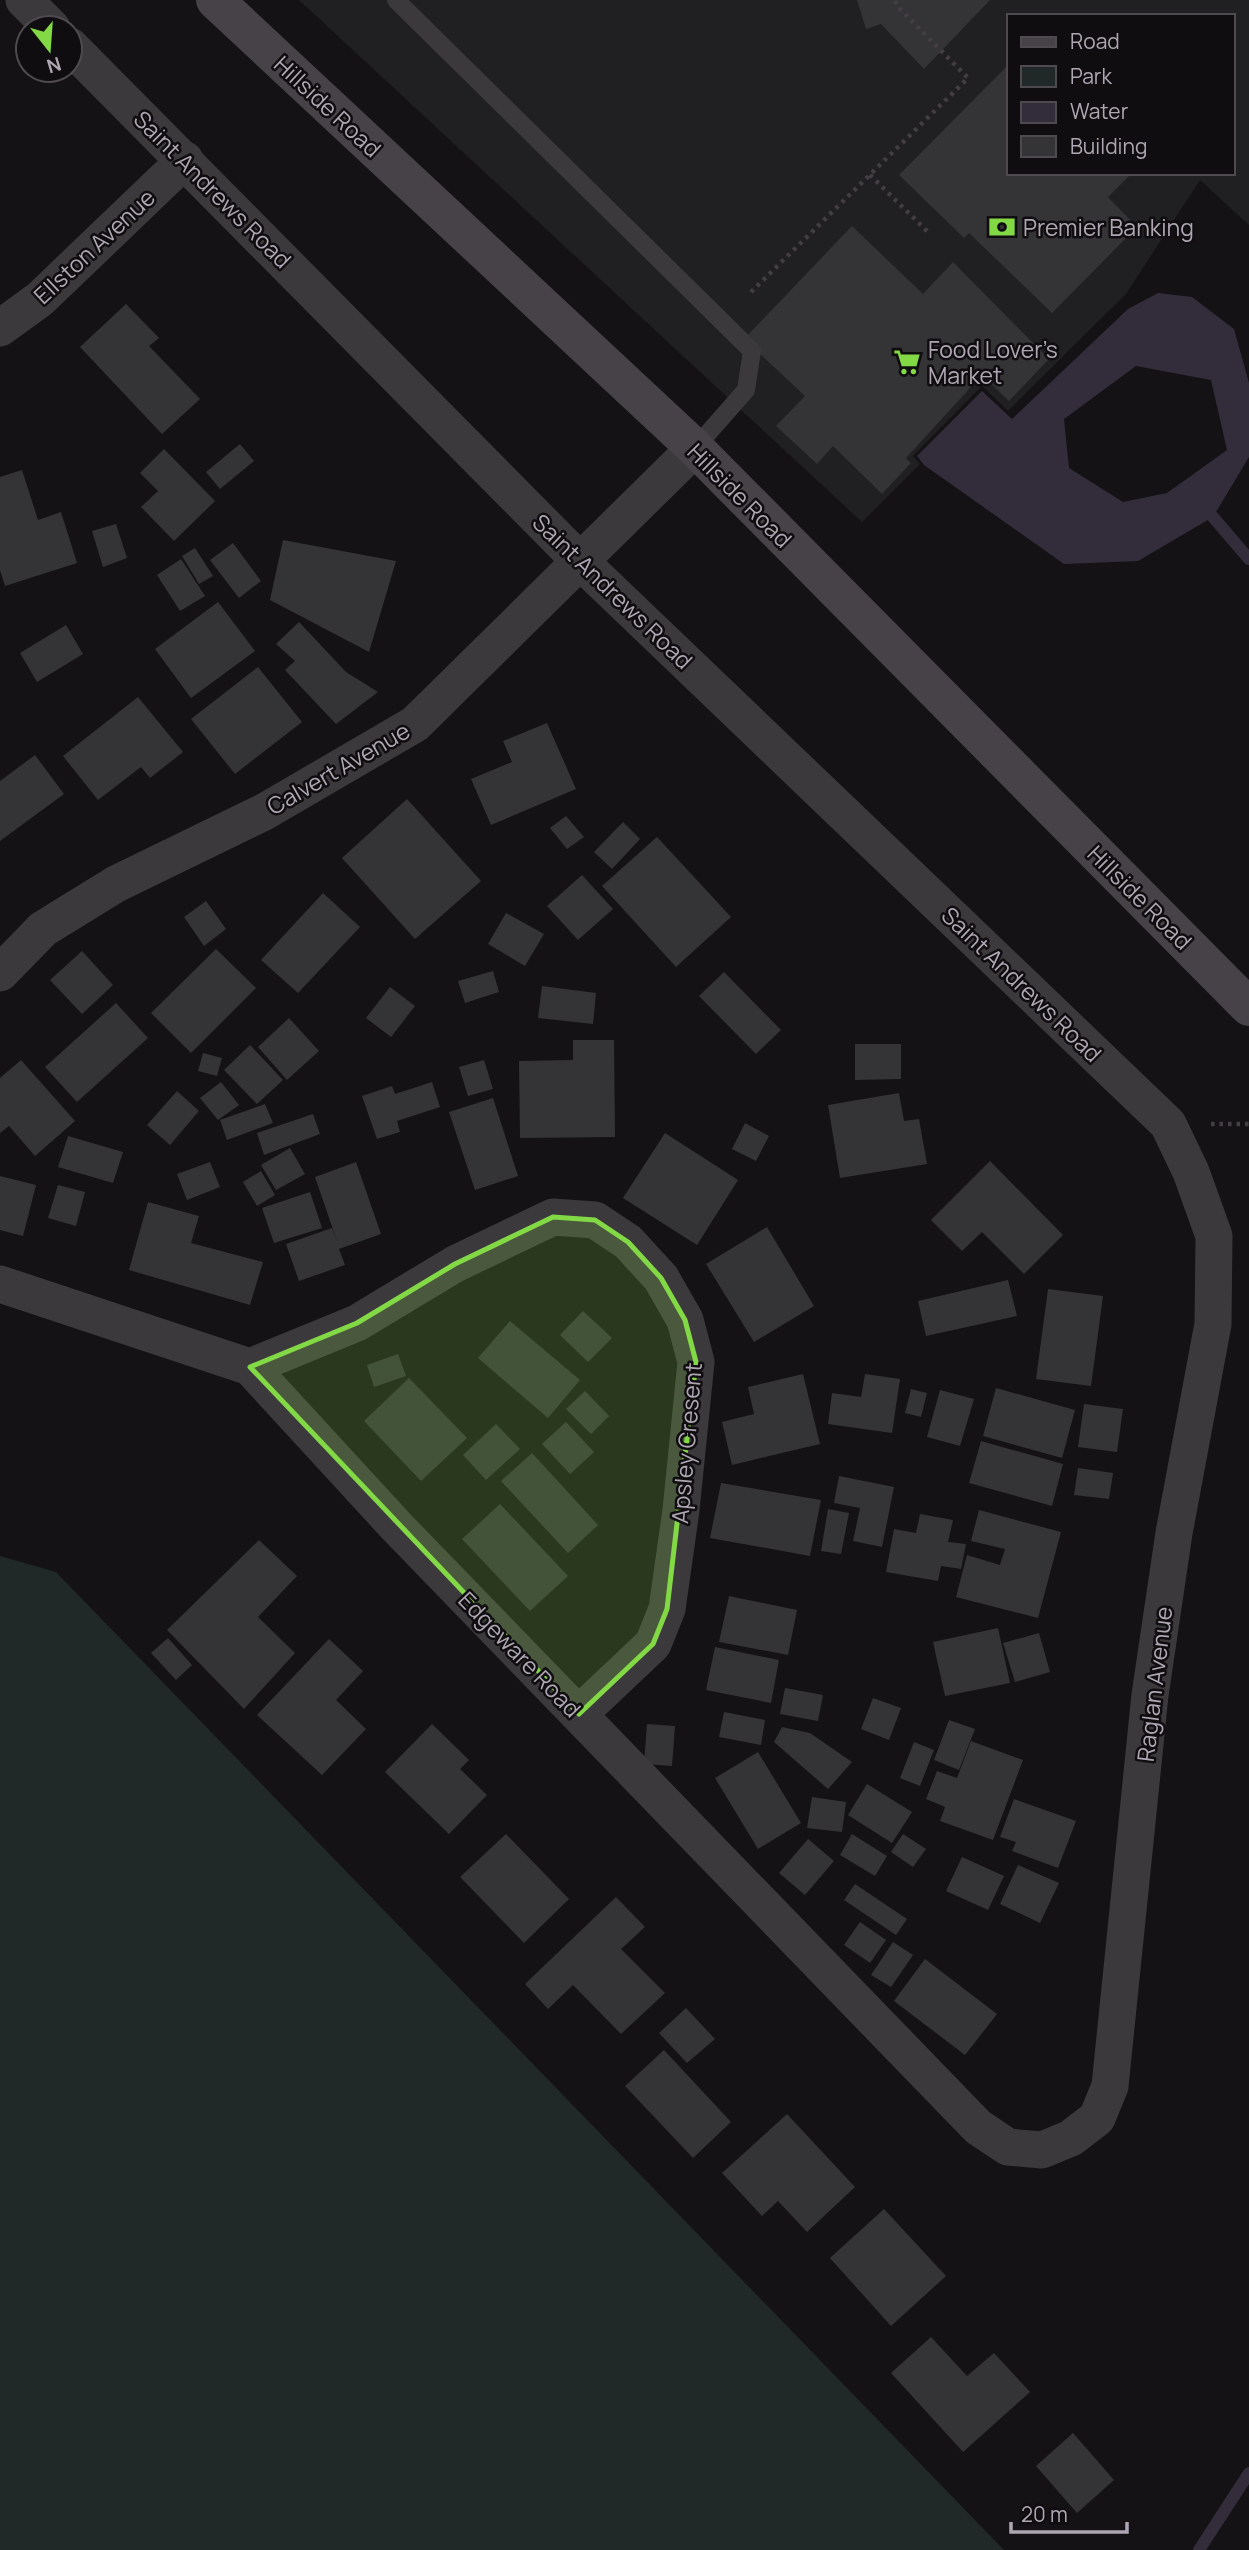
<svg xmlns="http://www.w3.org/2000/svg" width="1249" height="2550" font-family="Manrope,sans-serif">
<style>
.built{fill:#201f21;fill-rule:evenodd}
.green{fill:#212828}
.water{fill:#332d3b;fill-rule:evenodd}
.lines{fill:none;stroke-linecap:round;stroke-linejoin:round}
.stream{stroke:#332d3b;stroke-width:12}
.building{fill:#343336}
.path{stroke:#423e44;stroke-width:4.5;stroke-dasharray:3.5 5;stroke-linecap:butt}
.lane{stroke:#3c393d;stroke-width:18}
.street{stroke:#3c393d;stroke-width:37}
.secondary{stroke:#464248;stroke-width:38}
.marked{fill:#82d945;fill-opacity:0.2;stroke:#82d945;stroke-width:5;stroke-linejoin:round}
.labels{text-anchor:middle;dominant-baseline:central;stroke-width:5;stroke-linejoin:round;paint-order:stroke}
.street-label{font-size:23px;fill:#aea6b2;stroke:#0f0d0f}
.poi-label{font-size:23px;fill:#aea6b2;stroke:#0f0d0f;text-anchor:start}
</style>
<rect width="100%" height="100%" fill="#141214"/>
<path class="built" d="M299,0H1249V225L1200,180L1126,294L1008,411L982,386L913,456L920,464L862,522ZM1009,16H1233V173H1009Z"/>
<path class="green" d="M0,1556L56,1572L1004,2550H0Z"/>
<path class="water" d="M1158,293L1192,297L1234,329L1249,383V457L1213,517L1138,561L1064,564L924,465L917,456L982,391L1012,419L1128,309ZM1136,366L1211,380L1227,450L1167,493L1123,502L1069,468L1064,419Z"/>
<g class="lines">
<g class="stream">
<path d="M1213,517L1249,559"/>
<path d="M1199,2550L1249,2473"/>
</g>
</g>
<g class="building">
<path d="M857,0H990L924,69L881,24L866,29Z"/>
<path d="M1009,64V173H1132L1108,197L1137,227L1052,313L969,233L964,238L899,175Z"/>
<path d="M852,226L923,294L953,262L1049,359L1009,401L982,375L906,458L911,463L882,494L833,446L817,464L776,426L805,396L744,339Z"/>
<path d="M126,304L159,338L149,346L200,399L162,434L80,347Z"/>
<path d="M240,444L254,461L220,489L206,472Z"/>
<path d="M164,449L215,501L174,541L141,507L158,491L140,473Z"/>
<path d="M22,470L38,520L61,512L77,563L5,586L0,570V477Z"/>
<path d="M116,524L127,558L103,567L92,531Z"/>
<path d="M283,540L396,561L369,652L270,600Z"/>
<path d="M233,543L261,581L239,598L210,560Z"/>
<path d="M195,548L213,576L199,584L182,556Z"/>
<path d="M181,559L205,596L180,611L157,575Z"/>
<path d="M218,602L255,651L191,698L155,649Z"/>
<path d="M299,622L346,672L378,692L336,724L285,670L295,661L276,644Z"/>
<path d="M66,625L83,654L37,682L20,653Z"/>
<path d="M258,667L302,722L235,774L191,719Z"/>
<path d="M138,697L183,752L150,778L141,767L98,800L63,756Z"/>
<path d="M547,723L576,789L491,825L471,779L512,762L503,741Z"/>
<path d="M35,755L64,794L0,841V781Z"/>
<path d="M407,799L481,881L415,939L342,858Z"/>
<path d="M566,816L584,837L567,849L550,828Z"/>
<path d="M623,822L640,839L612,869L594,852Z"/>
<path d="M657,837L731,917L676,967L602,886Z"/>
<path d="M582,875L613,909L578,940L547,906Z"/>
<path d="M323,893L360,927L298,993L261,960Z"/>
<path d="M206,901L226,929L204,946L184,917Z"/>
<path d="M506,913L544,934L525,966L488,944Z"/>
<path d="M216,949L256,988L191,1053L151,1013Z"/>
<path d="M82,951L113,985L82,1014L50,980Z"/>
<path d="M493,971L499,992L465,1003L458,981Z"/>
<path d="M724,972L781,1030L756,1054L699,996Z"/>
<path d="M542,986L596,993L593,1024L538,1018Z"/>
<path d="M390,987L415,1006L391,1037L366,1018Z"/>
<path d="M116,1003L148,1038L77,1102L45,1067Z"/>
<path d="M289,1018L319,1051L287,1080L258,1047Z"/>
<path d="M573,1040H614L615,1137L520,1138L519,1061L573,1060Z"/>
<path d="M855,1044H901V1079L855,1080Z"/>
<path d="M250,1045L283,1080L257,1104L224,1070Z"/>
<path d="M203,1053L222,1058L217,1076L198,1071Z"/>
<path d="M21,1060L75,1121L35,1156L9,1126L0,1133V1078Z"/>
<path d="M484,1060L493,1089L468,1096L459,1067Z"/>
<path d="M221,1082L239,1105L218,1120L200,1098Z"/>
<path d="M432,1082L440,1107L397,1121L400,1132L377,1139L362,1096L392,1086L395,1094Z"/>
<path d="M177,1091L199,1111L170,1145L147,1125Z"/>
<path d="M899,1093L904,1121L919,1119L927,1164L840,1178L828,1105Z"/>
<path d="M493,1098L518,1176L475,1190L449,1112Z"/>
<path d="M265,1104L273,1123L227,1140L220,1120Z"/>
<path d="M313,1114L320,1134L264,1155L257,1133Z"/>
<path d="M745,1123L769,1136L756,1161L732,1149Z"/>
<path d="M665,1133L738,1180L697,1245L623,1198Z"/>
<path d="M68,1136L123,1152L113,1183L58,1167Z"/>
<path d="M290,1148L305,1174L276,1190L261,1165Z"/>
<path d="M990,1161L1063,1235L1024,1274L982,1232L962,1251L931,1220Z"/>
<path d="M210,1162L220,1187L187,1200L177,1174Z"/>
<path d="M356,1162L381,1234L339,1249L345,1265L299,1281L286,1244L332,1228L338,1244L315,1177Z"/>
<path d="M261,1171L275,1195L257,1206L243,1182Z"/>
<path d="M0,1176L36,1185L23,1236L0,1230Z"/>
<path d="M58,1185L85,1192L76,1226L48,1218Z"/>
<path d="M310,1192L322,1228L274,1243L262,1208Z"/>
<path d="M148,1202L199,1216L191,1243L263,1262L250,1305L129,1270Z"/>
<path d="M767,1227L814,1306L754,1342L706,1264Z"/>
<path d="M1008,1280L1017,1316L926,1336L918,1301Z"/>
<path d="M1048,1289L1103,1296L1091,1386L1036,1379Z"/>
<path d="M583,1311L612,1338L588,1362L560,1335Z"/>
<path d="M510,1321L580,1380L548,1418L478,1358Z"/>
<path d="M398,1354L406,1376L374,1387L367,1365Z"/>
<path d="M803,1374L820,1444L732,1465L722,1422L754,1414L748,1387Z"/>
<path d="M865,1374L900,1379L892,1433L828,1424L832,1393L861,1397Z"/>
<path d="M409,1378L467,1438L421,1481L364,1421Z"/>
<path d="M996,1388L1075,1410L1062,1458L983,1436Z"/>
<path d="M911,1389L927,1393L921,1417L905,1413Z"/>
<path d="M940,1390L974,1399L960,1446L927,1437Z"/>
<path d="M585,1391L609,1416L591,1434L566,1409Z"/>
<path d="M1084,1404L1123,1409L1117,1452L1078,1447Z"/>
<path d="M566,1422L594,1452L570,1474L542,1444Z"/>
<path d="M496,1424L520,1449L486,1480L463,1455Z"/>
<path d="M981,1441L1063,1464L1052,1506L969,1483Z"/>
<path d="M532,1453L598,1525L568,1553L501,1481Z"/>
<path d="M1078,1468L1113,1473L1109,1499L1074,1495Z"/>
<path d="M839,1476L894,1487L882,1547L853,1541L860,1508L834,1503Z"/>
<path d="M721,1483L821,1500L810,1556L710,1538Z"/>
<path d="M500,1504L568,1576L530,1611L462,1539Z"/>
<path d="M828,1509L849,1513L841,1554L821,1551Z"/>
<path d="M979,1510L1061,1532L1038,1618L956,1597L967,1555L1000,1565L1005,1549L971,1541Z"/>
<path d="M920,1514L953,1520L948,1542L966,1544L961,1569L941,1566L938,1581L886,1572L894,1529L916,1533Z"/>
<path d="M259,1540L297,1576L258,1617L295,1653L244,1709L167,1630Z"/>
<path d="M729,1596L797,1610L788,1655L719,1642Z"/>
<path d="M998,1628L1010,1683L945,1696L933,1642Z"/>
<path d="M1039,1633L1050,1672L1015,1682L1003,1643Z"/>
<path d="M168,1638L192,1665L176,1680L151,1653Z"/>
<path d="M329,1639L363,1671L336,1700L366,1729L322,1775L257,1715Z"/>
<path d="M715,1647L779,1660L771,1703L706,1690Z"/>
<path d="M785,1688L823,1695L818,1721L780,1714Z"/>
<path d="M873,1698L901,1708L889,1740L861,1729Z"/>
<path d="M724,1712L765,1720L761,1745L719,1737Z"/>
<path d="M949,1720L975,1729L959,1770L934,1760Z"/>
<path d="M432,1724L469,1760L460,1769L487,1795L449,1834L385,1772Z"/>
<path d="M647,1724L675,1726L672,1766L644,1764Z"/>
<path d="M782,1727L810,1733L852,1762L828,1789L774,1742Z"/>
<path d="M971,1741L1023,1760L993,1840L940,1821L945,1807L926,1799L937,1771L957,1778Z"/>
<path d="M914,1742L934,1750L920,1786L900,1778Z"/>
<path d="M758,1752L801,1823L758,1849L715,1778Z"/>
<path d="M867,1784L912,1812L892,1843L848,1815Z"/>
<path d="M812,1797L846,1802L842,1832L807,1828Z"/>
<path d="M1014,1799L1076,1821L1058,1868L1012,1851L1016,1842L1000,1837Z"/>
<path d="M506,1834L569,1899L524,1943L460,1877Z"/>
<path d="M852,1834L887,1856L875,1876L840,1855Z"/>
<path d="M903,1834L926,1849L913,1867L891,1852Z"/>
<path d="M808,1839L834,1861L805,1895L779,1873Z"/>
<path d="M962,1857L1004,1876L988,1910L946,1891Z"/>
<path d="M1018,1865L1059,1883L1040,1923L1000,1904Z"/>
<path d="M855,1884L907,1919L896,1935L844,1900Z"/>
<path d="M616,1897L645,1927L621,1949L665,1993L621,2034L573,1985L548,2009L525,1984Z"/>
<path d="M860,1922L886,1940L870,1963L844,1945Z"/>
<path d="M893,1942L913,1955L891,1987L871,1975Z"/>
<path d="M925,1959L997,2014L965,2055L894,2001Z"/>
<path d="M686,2008L715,2039L687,2063L659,2033Z"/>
<path d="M664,2050L731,2122L693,2158L625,2086Z"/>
<path d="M787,2114L855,2187L807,2232L778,2201L762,2216L722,2173Z"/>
<path d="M884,2209L946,2276L891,2326L830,2258Z"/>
<path d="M931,2337L967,2376L994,2353L1030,2392L963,2452L891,2373Z"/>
<path d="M1073,2433L1114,2480L1077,2513L1036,2466Z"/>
</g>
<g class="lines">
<g class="path">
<path d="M870,175L929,233"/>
<path d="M751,292L968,78L897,6L895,0"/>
<path d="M1211,1124H1249"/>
</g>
<path class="lane" d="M396,0L752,351L746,390L695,448"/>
<g class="street">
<path d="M24,0L52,28"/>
<path d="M0,328L40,299L185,160"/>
<path d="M0,973L43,929L116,884L264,812L415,724L695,448"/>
<path d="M0,1284L250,1367L397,1527L978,2127L1008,2147L1042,2150L1071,2138L1097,2118L1110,2086L1150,1695L1174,1533L1213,1324L1214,1236L1191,1172L1168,1124L580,561L70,46"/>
<path d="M250,1367L357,1323L455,1264L553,1217L595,1220L628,1242L661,1278L685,1320L696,1362L681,1510L667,1609L653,1644L579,1714"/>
</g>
<path class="secondary" d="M215,0L695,448L1249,1007"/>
</g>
<path class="marked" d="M553,1217L595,1220L628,1242L661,1278L685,1320L696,1362L667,1609L653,1644L579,1714L250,1367L357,1323L455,1264Z"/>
<defs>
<symbol id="bank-bare" viewBox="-9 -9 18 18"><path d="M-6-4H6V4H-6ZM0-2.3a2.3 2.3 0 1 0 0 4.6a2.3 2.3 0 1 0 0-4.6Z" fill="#82d945" stroke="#0f0d0f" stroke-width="2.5" paint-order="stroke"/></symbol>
<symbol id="supermarket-bare" viewBox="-9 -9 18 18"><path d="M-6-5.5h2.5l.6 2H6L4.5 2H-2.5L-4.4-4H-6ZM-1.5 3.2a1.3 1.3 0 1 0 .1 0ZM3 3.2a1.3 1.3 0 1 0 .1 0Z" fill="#82d945" stroke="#0f0d0f" stroke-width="2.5" paint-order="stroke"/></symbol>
</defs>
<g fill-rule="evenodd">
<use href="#bank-bare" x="983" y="208" width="38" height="38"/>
<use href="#supermarket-bare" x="888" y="343" width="38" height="38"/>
</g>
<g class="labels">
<g class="street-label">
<text transform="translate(328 106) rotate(43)">Hillside Road</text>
<text transform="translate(213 189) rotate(45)">Saint Andrews Road</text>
<text transform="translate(94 246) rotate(-43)">Ellston Avenue</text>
<text transform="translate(740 495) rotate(45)">Hillside Road</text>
<text transform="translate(613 591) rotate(44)">Saint Andrews Road</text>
<text transform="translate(338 768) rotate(-30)">Calvert Avenue</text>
<text transform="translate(1140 897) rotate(45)">Hillside Road</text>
<text transform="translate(1022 984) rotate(44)">Saint Andrews Road</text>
<text transform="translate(686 1443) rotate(-85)">Apsley Cresent</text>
<text transform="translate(520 1654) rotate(46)">Edgeware Road</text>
<text transform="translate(1154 1684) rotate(-83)">Raglan Avenue</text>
</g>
<g class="poi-label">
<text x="1023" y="227">Premier Banking</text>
<text x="928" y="349">Food Lover’s<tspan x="928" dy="26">Market</tspan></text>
</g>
</g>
<rect x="1007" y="14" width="228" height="161" fill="#0f0d0f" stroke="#4f4a50" stroke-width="2"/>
<rect x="1021" y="37" width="35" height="10" fill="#464248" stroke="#4f4a50" stroke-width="2"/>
<text x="1070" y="49" font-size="21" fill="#aea6b2">Road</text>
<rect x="1021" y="66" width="35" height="21" fill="#212828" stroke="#4f4a50" stroke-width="2"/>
<text x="1070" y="84" font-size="21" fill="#aea6b2">Park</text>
<rect x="1021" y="102" width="35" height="21" fill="#332d3b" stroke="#4f4a50" stroke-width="2"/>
<text x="1070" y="119" font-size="21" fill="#aea6b2">Water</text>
<rect x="1021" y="136" width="35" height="21" fill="#343336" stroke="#4f4a50" stroke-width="2"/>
<text x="1070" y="154" font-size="21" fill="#aea6b2">Building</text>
<g transform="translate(49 49) rotate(163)"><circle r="33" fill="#0f0d0f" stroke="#4f4a50" stroke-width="2"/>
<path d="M0-5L12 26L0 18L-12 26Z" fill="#82d945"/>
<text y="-10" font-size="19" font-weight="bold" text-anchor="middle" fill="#aea6b2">N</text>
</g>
<path d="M1011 2522v10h116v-10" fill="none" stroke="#aea6b2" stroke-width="3.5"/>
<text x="1021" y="2522" font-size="21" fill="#aea6b2" stroke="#0f0d0f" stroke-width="5" paint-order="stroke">20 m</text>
</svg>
